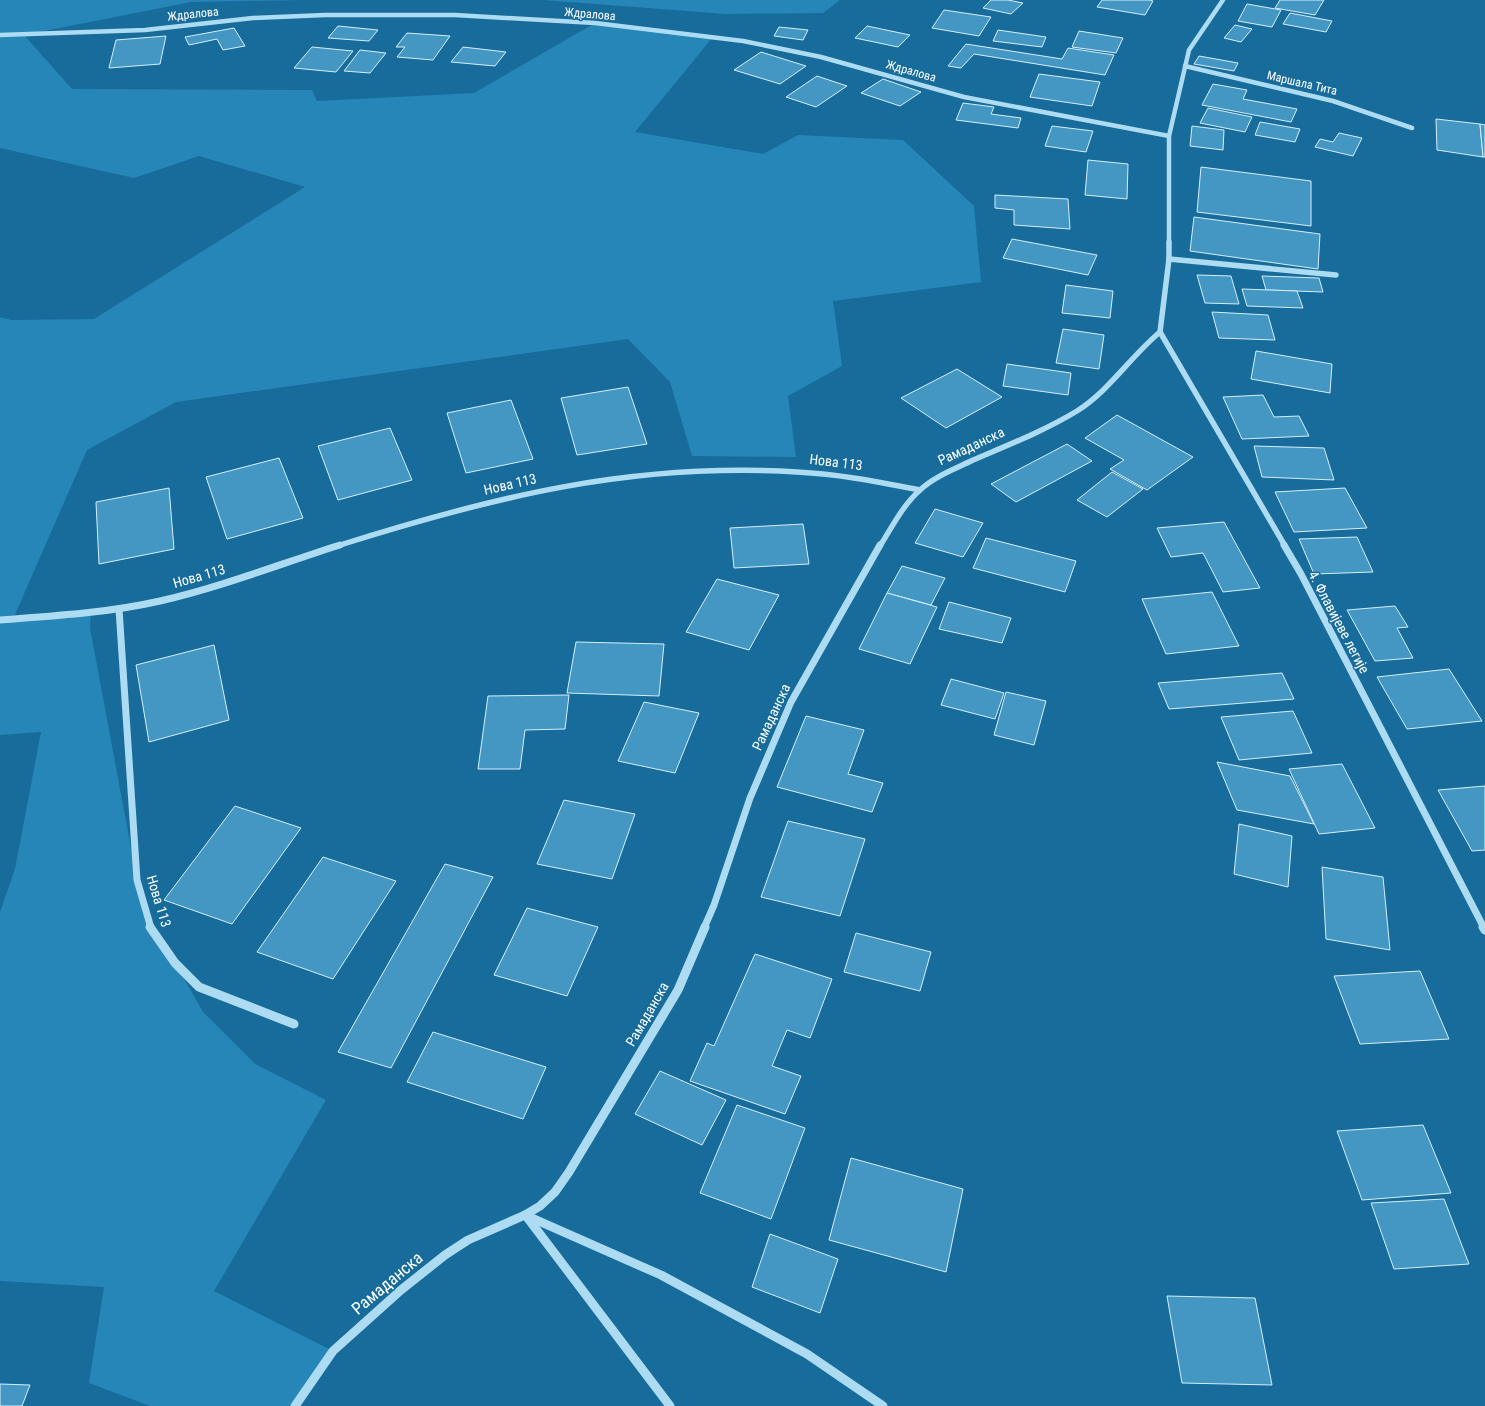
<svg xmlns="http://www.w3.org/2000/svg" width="1485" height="1406" font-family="'Roboto Condensed',sans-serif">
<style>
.green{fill:#2686b7}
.building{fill:#4497c3;stroke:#d5effc}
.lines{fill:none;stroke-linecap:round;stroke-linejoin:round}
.minor-far3{stroke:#addbf2;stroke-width:4.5}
.minor-far2{stroke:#addbf2;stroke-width:5.5}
.minor-far1{stroke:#addbf2;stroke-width:7}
.minor{stroke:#addbf2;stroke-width:9}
.labels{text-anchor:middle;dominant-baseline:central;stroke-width:3;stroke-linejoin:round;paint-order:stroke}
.far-street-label{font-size:12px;fill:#fff;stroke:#176c9b}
.street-label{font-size:14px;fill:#fff;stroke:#176c9b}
.near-street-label{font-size:17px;fill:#fff;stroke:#176c9b}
</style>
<rect width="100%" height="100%" fill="#176c9b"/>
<g class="green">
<path d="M0,0H303L191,2L24,35L72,89L312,90L317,101L474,93L595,23L713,37L635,132L763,154L798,135L903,140L974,206L981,282L833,301L842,366L788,396L796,457L692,456L670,382L628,339L176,402L87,450L13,619L91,612L90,628L137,880L151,929L175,963L203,1012L255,1064L326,1100L214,1291L333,1351L295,1406H150L89,1383L104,1287L0,1281V912L15,869L41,732L0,735V317L11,320L94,319L305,187L199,156L134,178L0,148Z"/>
<path d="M543,0H840L823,13L726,14Z"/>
</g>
<g class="building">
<path d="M991,0H1008L1023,3L1011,14L983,8Z"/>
<path d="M1102,0H1150L1153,1L1145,15L1097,7Z"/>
<path d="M1280,0H1324L1315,15L1275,8Z"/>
<path d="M1247,4L1281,10L1272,27L1238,21Z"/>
<path d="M944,10L991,17L979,36L932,28Z"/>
<path d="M1290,13L1332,21L1326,32L1283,24Z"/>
<path d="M1235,25L1252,29L1241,42L1224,38Z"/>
<path d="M338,26L378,30L369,41L328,38Z"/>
<path d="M867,26L910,35L898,47L855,38Z"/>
<path d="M779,27L808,30L803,40L774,36Z"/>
<path d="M234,28L245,46L223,50L217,39L189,45L185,37Z"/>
<path d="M998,30L1046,37L1042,47L993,41Z"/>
<path d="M1079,31L1123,38L1116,53L1072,47Z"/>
<path d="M407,33L450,36L433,60L397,57L405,47H396Z"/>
<path d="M166,36L160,64L109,68L116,40Z"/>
<path d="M966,44L1062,59L1068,48L1114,55L1105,75L974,54L961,68L948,66Z"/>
<path d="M312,47L353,51L336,72L294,68Z"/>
<path d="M463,47L506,52L495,66L451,62Z"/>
<path d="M360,50L386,53L370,73L344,71Z"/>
<path d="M761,52L806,66L780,84L734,70Z"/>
<path d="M1199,56L1238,63L1234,71L1194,64Z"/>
<path d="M1039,74L1100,82L1092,106L1030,97Z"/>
<path d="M817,76L847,86L816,107L786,97Z"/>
<path d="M883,79L921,92L900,106L861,93Z"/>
<path d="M1213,84L1247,90L1243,99L1297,109L1291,122L1202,105Z"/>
<path d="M963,103L994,107L991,114L1021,118L1018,128L956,120Z"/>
<path d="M1208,108L1252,117L1245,132L1200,123Z"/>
<path d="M1436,119L1480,124L1483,157L1437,150Z"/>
<path d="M1260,122L1300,129L1295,142L1255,135Z"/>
<path d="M1480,124L1485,125V157H1483Z"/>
<path d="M1052,126L1093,131L1086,152L1045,146Z"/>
<path d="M1192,126L1224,130L1223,150L1190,146Z"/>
<path d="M1339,133L1362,138L1353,156L1315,147L1320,139L1333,142Z"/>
<path d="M1088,160L1128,164L1127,199L1085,195Z"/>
<path d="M1201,167L1311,181V226L1197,212Z"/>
<path d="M995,195L1068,199L1070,229L1014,225V210L995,208Z"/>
<path d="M1194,217L1320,234L1318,269L1190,251Z"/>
<path d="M1012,239L1097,255L1088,275L1003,258Z"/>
<path d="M1197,275L1231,276L1239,304L1205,303Z"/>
<path d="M1262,276L1319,278L1323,292L1266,290Z"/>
<path d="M1066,285L1113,291L1110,318L1062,313Z"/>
<path d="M1242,289L1297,291L1303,308L1247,306Z"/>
<path d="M1212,312L1268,315L1275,340L1219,338Z"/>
<path d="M1063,329L1104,335L1099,369L1056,363Z"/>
<path d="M1256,351L1332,364L1330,393L1251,379Z"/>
<path d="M1007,364L1071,373L1068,395L1003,386Z"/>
<path d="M957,369L1002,397L946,428L901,398Z"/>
<path d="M628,387L647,444L577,455L561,398Z"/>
<path d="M1263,395L1274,417L1299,416L1309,436L1242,439L1223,397Z"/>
<path d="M511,400L533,459L466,473L447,413Z"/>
<path d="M1117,415L1193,457L1147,490L1110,469L1124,460L1085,438Z"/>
<path d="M390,428L412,480L338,500L318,446Z"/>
<path d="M1067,444L1092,461L1016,502L991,484Z"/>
<path d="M1254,446L1324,448L1334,480L1262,477Z"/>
<path d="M279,458L303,518L227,539L206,477Z"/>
<path d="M1112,472L1143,489L1107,517L1077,500Z"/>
<path d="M169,488L174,549L99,564L96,502Z"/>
<path d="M1345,488L1367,528L1294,532L1275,492Z"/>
<path d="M935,509L983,523L963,557L915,543Z"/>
<path d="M1224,522L1260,588L1223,592L1203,553L1171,557L1157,528Z"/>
<path d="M803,524L809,564L734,568L730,528Z"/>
<path d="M1357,537L1373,572L1314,574L1299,539Z"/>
<path d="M986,538L1076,561L1065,592L973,568Z"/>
<path d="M902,566L945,578L931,605L887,593Z"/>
<path d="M717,579L779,595L749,650L686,632Z"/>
<path d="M1212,592L1239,646L1166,654L1142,599Z"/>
<path d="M887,593L937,607L910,664L859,649Z"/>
<path d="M949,602L1011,618L1002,643L939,629Z"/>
<path d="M1395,606L1408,627L1397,628L1413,658L1375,661L1347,610Z"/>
<path d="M576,642L664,644L659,696L567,693Z"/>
<path d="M214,645L229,720L149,742L136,665Z"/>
<path d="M1449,669L1482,721L1407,729L1377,677Z"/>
<path d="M1282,673L1294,699L1169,709L1158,683Z"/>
<path d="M951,679L1004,693L995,719L941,705Z"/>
<path d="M1006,692L1046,701L1034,745L994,735Z"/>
<path d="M569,695L565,729L525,730L520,769H478L488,696Z"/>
<path d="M644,702L699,713L675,773L618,761Z"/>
<path d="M1293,711L1312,753L1239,760L1221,717Z"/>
<path d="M806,716L864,730L848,774L883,783L872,812L777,787Z"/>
<path d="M1217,762L1290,776L1314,824L1237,810Z"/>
<path d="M1342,764L1375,828L1319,834L1289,769Z"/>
<path d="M1485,786V850L1472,851L1438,790Z"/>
<path d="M564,800L635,814L612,879L537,864Z"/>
<path d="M235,806L301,828L232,924L164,900Z"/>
<path d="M788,821L865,839L840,916L761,897Z"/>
<path d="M1239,824L1292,836L1288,887L1234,874Z"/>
<path d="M323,857L396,881L333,979L257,952Z"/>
<path d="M445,864L493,877L391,1068L338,1052Z"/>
<path d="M1322,867L1383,877L1390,950L1326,939Z"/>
<path d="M527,908L598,927L567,996L494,975Z"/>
<path d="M856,933L931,952L920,991L844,972Z"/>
<path d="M755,954L832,979L810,1038L787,1030L772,1066L801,1076L785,1114L690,1081L707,1043L714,1046Z"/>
<path d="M1420,971L1449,1039L1360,1044L1334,976Z"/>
<path d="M433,1032L546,1067L523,1119L407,1082Z"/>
<path d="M660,1071L726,1100L702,1145L635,1114Z"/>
<path d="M737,1105L805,1128L771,1219L700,1193Z"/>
<path d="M1423,1125L1451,1193L1362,1200L1337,1131Z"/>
<path d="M851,1158L963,1189L946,1272L829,1240Z"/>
<path d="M1444,1199L1469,1264L1394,1269L1371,1203Z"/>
<path d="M770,1234L838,1259L820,1313L752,1287Z"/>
<path d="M1167,1296L1255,1298L1272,1385L1182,1383Z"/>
<path d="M0,1384L30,1385L22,1406H0Z"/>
</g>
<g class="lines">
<g class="minor-far3">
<path d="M0,35L145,30L253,18L325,15H455L595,23L743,41L821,57L964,97L1169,136"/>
<path d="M1185,66L1333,101L1412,128"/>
<path d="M1169,243V136L1189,50L1223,0"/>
</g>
<g class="minor-far2">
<path d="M1169,259L1336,275"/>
<path d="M1160,332L1285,546"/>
<path d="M1160,332L1169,259V242"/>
<path d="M337,546C492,497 632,462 797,472C839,474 879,482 920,490"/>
<path d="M880,546C892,527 903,505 920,490C935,476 955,469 973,460C1008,445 1044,431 1077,411C1110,390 1130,357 1160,332"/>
</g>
<g class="minor-far1">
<path d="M1284,545L1301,574L1484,928"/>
<path d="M119,609L137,880L151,928"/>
<path d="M0,620C53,616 107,613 160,601C221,587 280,564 340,545"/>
<path d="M704,928L714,905L750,798L791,702L880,545"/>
</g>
<g class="minor">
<path d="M150,927L175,963L199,987L294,1024"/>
<path d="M1483,927L1485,930"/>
<path d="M525,1215L661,1275L807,1354L883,1406"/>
<path d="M527,1217L670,1406"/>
<path d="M295,1406L333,1351L401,1290L445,1255L468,1240L525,1215L540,1206L555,1192L569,1172L678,990L705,927"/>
</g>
</g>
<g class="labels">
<g class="far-street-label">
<text transform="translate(193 14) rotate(-6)">Ждралова</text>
<text transform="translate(590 14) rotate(5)">Ждралова</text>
<text transform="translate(911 71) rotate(16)">Ждралова</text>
<text transform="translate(1302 83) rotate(13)">Маршала Тита</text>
</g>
<g class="street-label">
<text transform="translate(971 446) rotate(-25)">Рамаданска</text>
<text transform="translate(836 462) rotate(7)">Нова 113</text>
<text transform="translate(510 484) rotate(-13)">Нова 113</text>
<text transform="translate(199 576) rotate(-16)">Нова 113</text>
<text transform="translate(1339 622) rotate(62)">4. Флавијеве легије</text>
<text transform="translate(771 717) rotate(-65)">Рамаданска</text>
<text transform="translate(159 901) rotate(73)">Нова 113</text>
<text transform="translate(647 1014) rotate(-60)">Рамаданска</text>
</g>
<g class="near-street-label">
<text transform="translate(387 1283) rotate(-40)">Рамаданска</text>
</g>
</g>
</svg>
